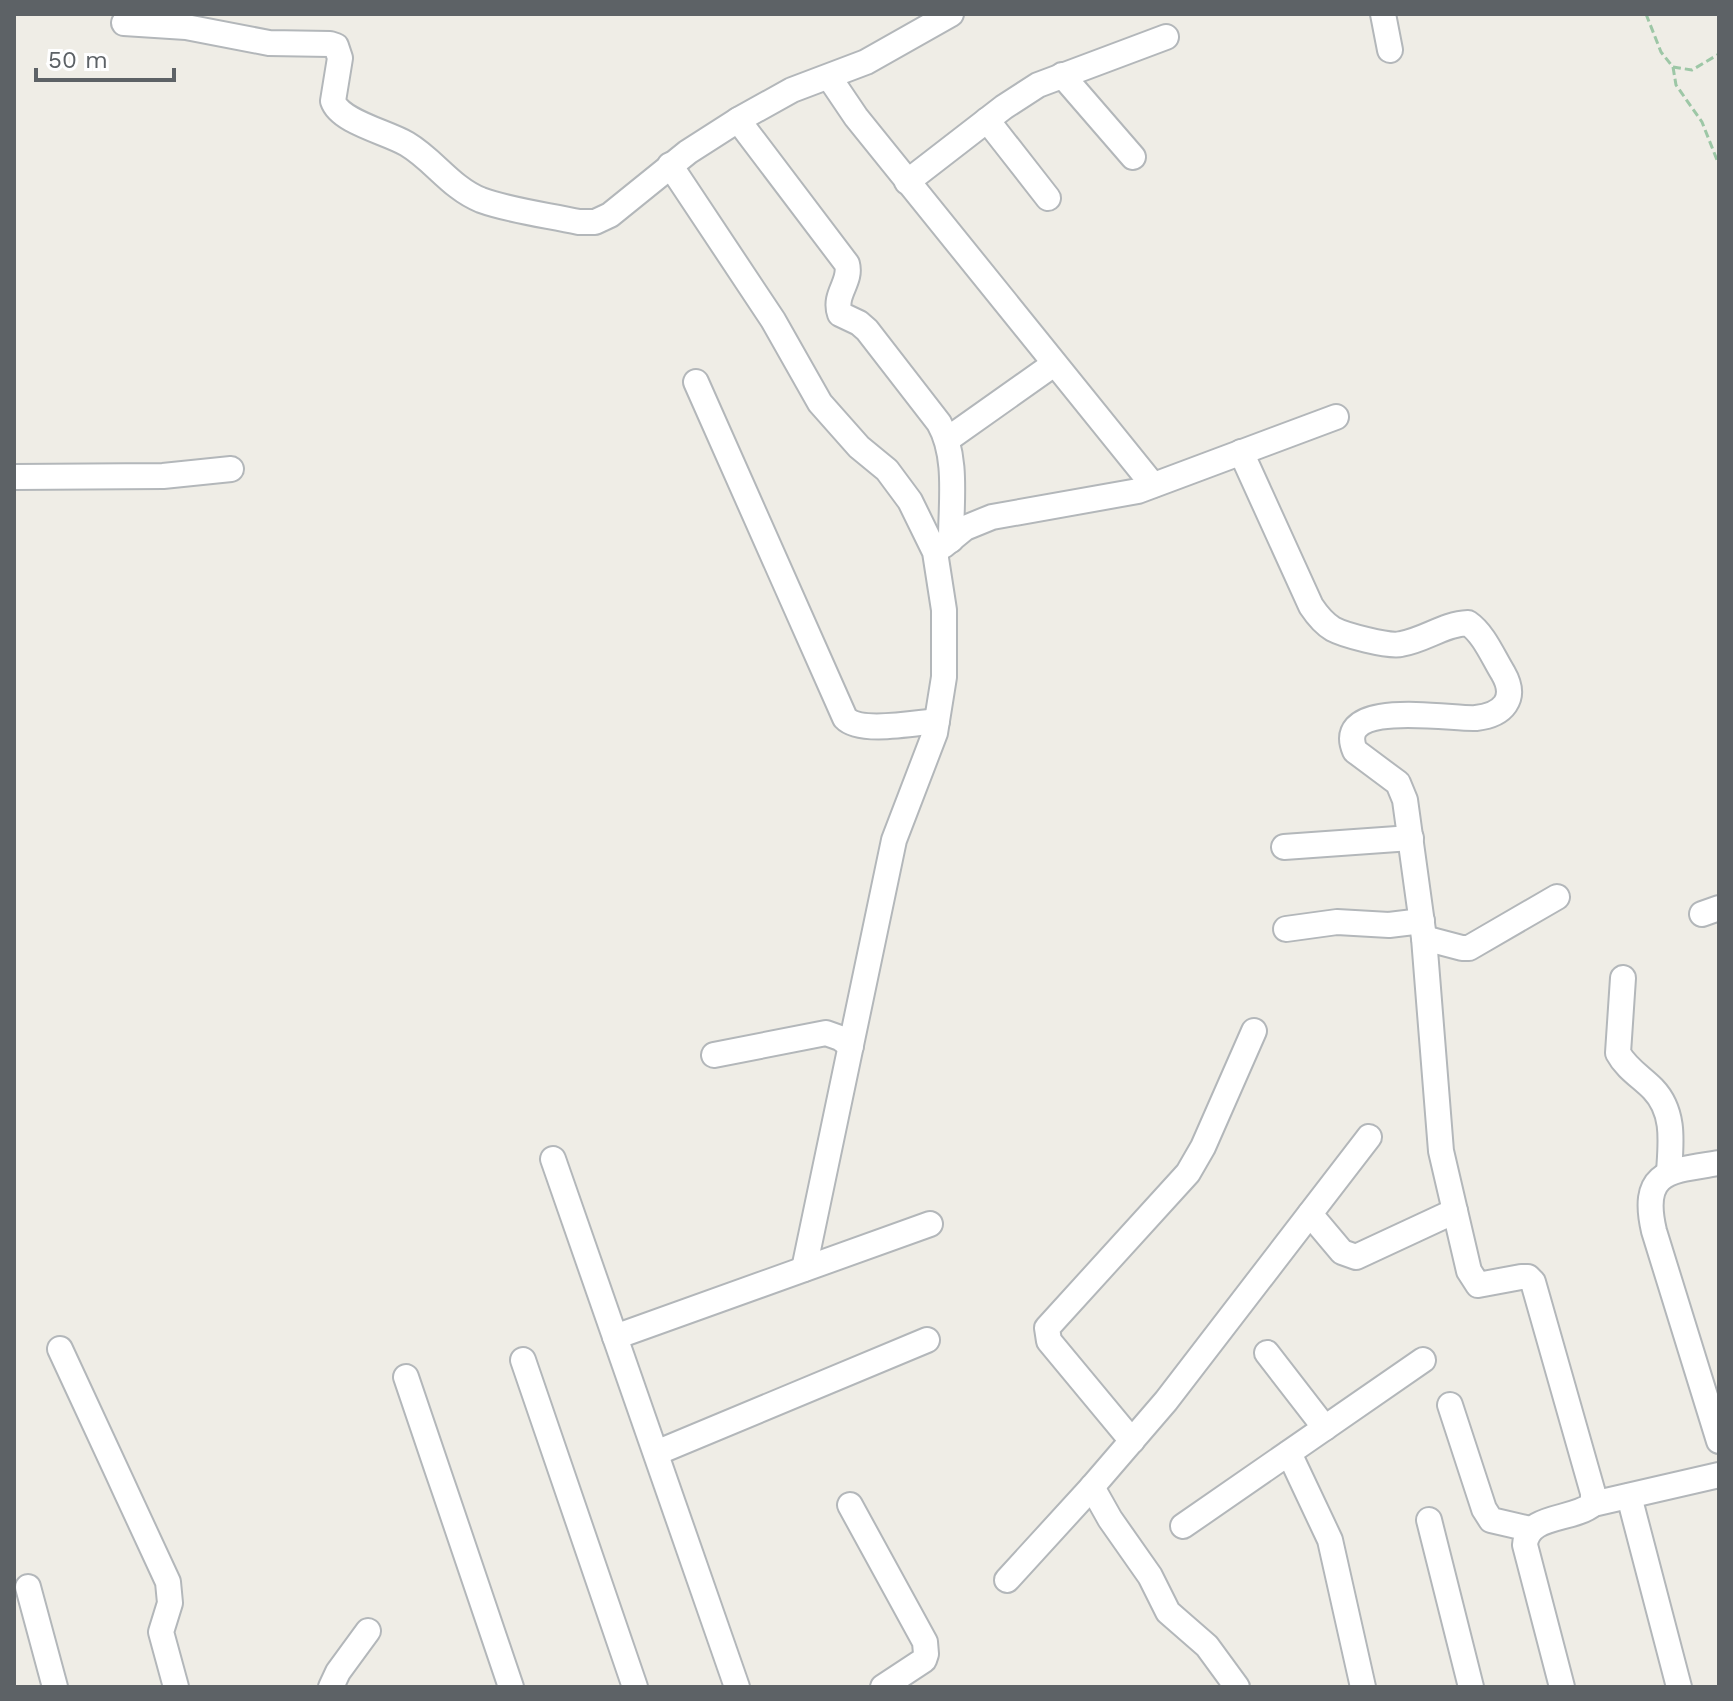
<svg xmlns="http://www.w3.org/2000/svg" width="1733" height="1701" font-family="'Work Sans',sans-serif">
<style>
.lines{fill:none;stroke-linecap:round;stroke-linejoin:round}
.minor-casing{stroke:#b3b7ba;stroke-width:28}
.path{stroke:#9dc7a6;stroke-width:3;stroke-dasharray:8 4;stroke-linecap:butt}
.minor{stroke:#fff;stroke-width:24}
</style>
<rect width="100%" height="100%" fill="#efede6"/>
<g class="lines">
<defs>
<g id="minor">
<path d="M1383,14L1390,50"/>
<path d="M124,23L186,27L269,43L330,44L336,46L340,58L333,101C340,122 387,132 407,144C434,160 451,188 481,200C511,211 547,215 579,222H595L610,215L688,152L738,120L792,90L866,62L951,14"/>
<path d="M1062,75L1133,157"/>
<path d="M829,77L856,117L1153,485"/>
<path d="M738,120L847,264C852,282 833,294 840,314L859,323L867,330L939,423C958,456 951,502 951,540"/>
<path d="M987,120L1048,198"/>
<path d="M670,165L773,320L820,403L859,447L887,470L910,501L935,552L944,610V677L935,733L894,840L804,1269"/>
<path d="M907,182L1004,107L1038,85L1166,37"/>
<path d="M696,382L845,718C860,734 915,723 937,721"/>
<path d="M948,439L1054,364"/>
<path d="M1241,452L1311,606C1317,615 1323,623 1333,629C1344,635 1389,647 1401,644C1425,640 1444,624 1468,623C1484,634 1493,657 1503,673C1518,699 1503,715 1476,718C1454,720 1332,697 1355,751L1398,783L1405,800L1424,938L1441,1151L1469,1271L1478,1285L1521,1277H1528L1533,1282L1593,1493V1504C1573,1521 1527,1514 1525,1545L1562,1687"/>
<path d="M14,477L163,476L231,469"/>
<path d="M943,546L965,528L992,517L1138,491L1336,417"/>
<path d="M1284,847L1411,838"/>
<path d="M1702,914L1719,908"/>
<path d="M1286,929L1337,922L1389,925L1422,921"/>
<path d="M1424,938L1462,948H1469L1557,897"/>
<path d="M1623,978L1618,1053C1626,1068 1641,1077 1653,1089C1675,1112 1671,1142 1669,1172"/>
<path d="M714,1055L826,1033L840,1038L851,1046"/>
<path d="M553,1159L737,1687"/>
<path d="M1719,1163C1670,1171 1640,1170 1654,1231L1719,1441"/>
<path d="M1310,1214L1342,1252L1356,1257L1455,1211"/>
<path d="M615,1337L930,1224"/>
<path d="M60,1349L168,1582L170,1603L161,1632L176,1687"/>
<path d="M1267,1353L1325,1428"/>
<path d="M523,1360L635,1687"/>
<path d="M406,1377L511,1687"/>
<path d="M1450,1405L1484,1509L1491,1520L1530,1529"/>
<path d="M1132,1441L1049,1341L1047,1328L1188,1173L1203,1147L1254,1031"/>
<path d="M656,1453L927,1340"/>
<path d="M1289,1453L1330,1540L1363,1687"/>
<path d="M1092,1487L1110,1519L1150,1576L1168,1612L1207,1646L1237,1687"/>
<path d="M1629,1496L1679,1687"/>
<path d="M1593,1504L1719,1475"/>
<path d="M850,1505L925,1642L926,1654L924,1660L883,1687"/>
<path d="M1429,1520L1471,1687"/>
<path d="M1183,1526L1423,1360"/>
<path d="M1007,1580L1092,1487L1166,1401L1369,1137"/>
<path d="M28,1587L55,1687"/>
<path d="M331,1687L338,1672L368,1631"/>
</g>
</defs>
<use href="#minor" class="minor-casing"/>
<g class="path">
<path d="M1646,14L1661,52L1673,67L1692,70L1719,54"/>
<path d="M1673,67L1676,85L1702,122L1719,165"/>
</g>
<use href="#minor" class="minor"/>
</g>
<rect width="1733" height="1701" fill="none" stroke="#5d6266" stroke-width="32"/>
<path d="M36 68v12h138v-12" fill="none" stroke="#5d6266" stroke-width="4"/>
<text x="48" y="68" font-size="24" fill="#5d6266" stroke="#ffffff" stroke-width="6" paint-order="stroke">50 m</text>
</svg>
